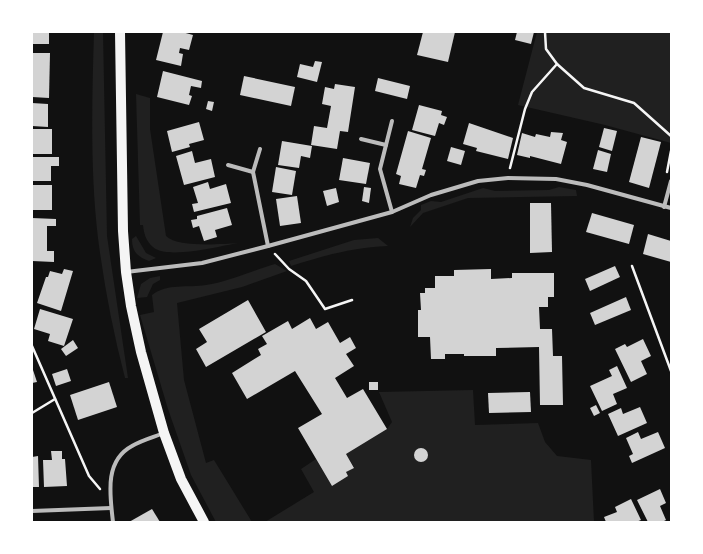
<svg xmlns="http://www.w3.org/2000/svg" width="703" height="554" font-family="Manrope,sans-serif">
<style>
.green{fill:#202020}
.building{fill:#d3d3d3}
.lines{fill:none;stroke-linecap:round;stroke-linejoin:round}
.path{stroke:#f5f5f5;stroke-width:2.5}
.minor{stroke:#bcbcbc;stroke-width:4}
.primary{stroke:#f5f5f5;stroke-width:10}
</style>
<rect width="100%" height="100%" fill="#111"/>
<g class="green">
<path d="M94,32H103L107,236L128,378H125C113,332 104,285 98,238C90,170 92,100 94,32Z"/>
<path d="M537,32H671V143L605,125L518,105Z"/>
<path d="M136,94L150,98V129L166,236C178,248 222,244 238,243C220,246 167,260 153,247C146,241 144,234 143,225H140Z"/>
<path d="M559,187L576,190L577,196L468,198L423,213L410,227L413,218L421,210V205L431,201L441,202L483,188L495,191L549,190Z"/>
<path d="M136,236L146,253L156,258L149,261C138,257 132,252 132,239Z"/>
<path d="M378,238L388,246C351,248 326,255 291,266L289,261L354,240Z"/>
<path d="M275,264L287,271L242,287L177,303L184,380L206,463L214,460L252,522H216L191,475L168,409L140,315L154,312L152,295C167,283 188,288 206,285C227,282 254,270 275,264Z"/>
<path d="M160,276V280L153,284L147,297L137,298L141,284L150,278Z"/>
<path d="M473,390L475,425L538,423L545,442L557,456L591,460L594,522H265L314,492L301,469L316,459L332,486L348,476L346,472L354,467L346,454L387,429L392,422L379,392Z"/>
</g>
<g class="building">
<rect x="32" y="32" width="17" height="12"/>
<path d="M163,32H182L193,35L189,50L180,48L179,53L183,54L181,66L156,60Z"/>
<path d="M423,32H455L448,62L417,55Z"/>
<path d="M517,32H534L531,44L515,40Z"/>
<path d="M32,53H50L49,98L32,97Z"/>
<path d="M315,61L322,62L317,82L297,77L300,64L313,67Z"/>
<path d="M163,71L202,81L201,88L191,86L189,95L192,96L189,105L157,97Z"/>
<path d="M244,76L295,87L291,106L240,95Z"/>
<path d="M378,78L410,86L407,99L375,91Z"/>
<path d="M335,84L355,87L348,132L340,131L337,149L311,145L314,126L327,128L331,106L322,104L325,87L334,89Z"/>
<path d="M208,101L214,102L212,111L206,109Z"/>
<path d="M32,103L48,104V127L32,126Z"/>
<path d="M419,105L442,111L441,115L447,117L444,125L439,123L435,136L412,130Z"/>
<path d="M199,122L204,140L189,144L190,147L172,152L167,131Z"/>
<path d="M469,123L513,138L508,159L476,151L477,148L463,144Z"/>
<path d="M604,128L617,131L612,151L599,147Z"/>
<rect x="32" y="129" width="20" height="25"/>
<path d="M408,131L431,138L422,169L426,170L424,176L420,175L416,188L399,184L401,176L396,174Z"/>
<path d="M551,132L563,133L561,140L567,142L561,164L530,156V158L517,155L522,133L535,137L536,134L550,137Z"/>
<path d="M641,137L661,142L649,188L629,182Z"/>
<path d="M282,141L312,146L310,158L301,156L299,168L278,165Z"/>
<path d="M451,147L465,151L461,165L447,161Z"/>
<path d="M598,150L611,154L607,172L593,169Z"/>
<path d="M192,151L195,163L211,159L215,177L184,185L176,156Z"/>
<path d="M32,157H59V166H51V181H32Z"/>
<path d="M343,158L370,163L366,184L339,180Z"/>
<path d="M276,167L296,171L292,195L272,192Z"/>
<path d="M208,182L210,189L226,184L231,203L194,212L192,204L198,203L193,187Z"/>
<rect x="32" y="185" width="20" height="25"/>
<path d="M364,187L371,188L369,203L362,201Z"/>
<path d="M336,188L339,202L327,206L323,191Z"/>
<path d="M297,196L301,223L280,226L276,199Z"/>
<path d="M530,203H551L552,252L530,253Z"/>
<path d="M227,208L232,225L215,230L217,237L204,241L199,226L193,228L191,220L197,219V216Z"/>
<path d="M592,213L634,225L629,244L586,232Z"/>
<path d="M32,218L56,219V226H47V251H54V262L32,261Z"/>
<path d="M648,234L671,241V262L643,254Z"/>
<path d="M615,266L620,277L590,291L585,279Z"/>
<path d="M64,269L73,271L61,311L37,303L46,277H48L50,271L62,274Z"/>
<path d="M491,269V279L512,278V273H554V297H548V307H539L540,329H552L553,356H562L563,405H540L539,347L496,348V356H464V354H445V359H431L430,337H418V310H421L420,293H425V288H435V276H454V270Z"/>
<path d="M626,297L631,310L595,325L590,313Z"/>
<path d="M248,300L266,332L206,367L196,349L207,342L199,329Z"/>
<path d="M40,309L73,319L64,346L48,341L50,334L34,329Z"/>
<path d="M310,318L316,329L328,322L340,343L350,337L356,348L346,354L354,366L335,378L347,398L363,389L387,429L346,454L354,468L346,472L348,476L332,486L298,428L322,414L295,371L247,399L232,373L261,355L258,349L267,344L262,336L288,321L292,329Z"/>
<path d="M643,339L651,356L641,361L647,374L631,382L615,349L625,344L627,347Z"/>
<path d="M73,340L78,348L66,356L61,349Z"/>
<path d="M617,366L627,388L613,394L617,404L602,411L590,386L612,376L609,370Z"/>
<path d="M32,367L37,382L32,383Z"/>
<path d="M67,369L71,381L56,386L52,374Z"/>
<path d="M109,382L117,407L78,420L70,395Z"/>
<rect x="369" y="382" width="9" height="8"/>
<path d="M530,392L531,412L489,413L488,393Z"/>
<path d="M596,405L600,413L594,416L590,408Z"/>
<path d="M640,407L647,423L618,436L608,414L621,408L623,414Z"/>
<path d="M638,432L641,439L658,432L665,448L632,463L629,456L633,454L626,438Z"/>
<circle cx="421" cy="455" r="7"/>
<path d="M51,451H62V459H65L67,486L44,487L43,460H52Z"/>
<path d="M38,456L39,487H32V457Z"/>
<path d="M660,489L666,503L660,506L666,520L662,522H648L637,500Z"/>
<path d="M631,499L641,520L636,522H606L604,517L617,512L615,507Z"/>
<path d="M152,509L160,522H129Z"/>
</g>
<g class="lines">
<g class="path">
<path d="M545,32L546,49L557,64L584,88L634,103L671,136"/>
<path d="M510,168L525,109L532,92L557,64"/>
<path d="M667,172L671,151"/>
<path d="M275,254L289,269L306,281L325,309L352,300"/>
<path d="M632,266L671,371"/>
<path d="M32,346L89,476L100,489"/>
<path d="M32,413L55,399"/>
</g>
<g class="minor">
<path d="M361,139L386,145"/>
<path d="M260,149L253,172L268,246"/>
<path d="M228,165L253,172"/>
<path d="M664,207L671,181"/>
<path d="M392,212L380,169L392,121"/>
<path d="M126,272L202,263L268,246L392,212L431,195L478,181L508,178L556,179L587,185L671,208"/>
<path d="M32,511L111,508"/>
<path d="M113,522C110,495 104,461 132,446C142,440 154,437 164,433"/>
</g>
<path class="primary" d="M120,32L123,231L126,272L131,306L141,352L164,433L181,479L204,522"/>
</g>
<rect width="703" height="554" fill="none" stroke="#ffffff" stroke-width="66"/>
</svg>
